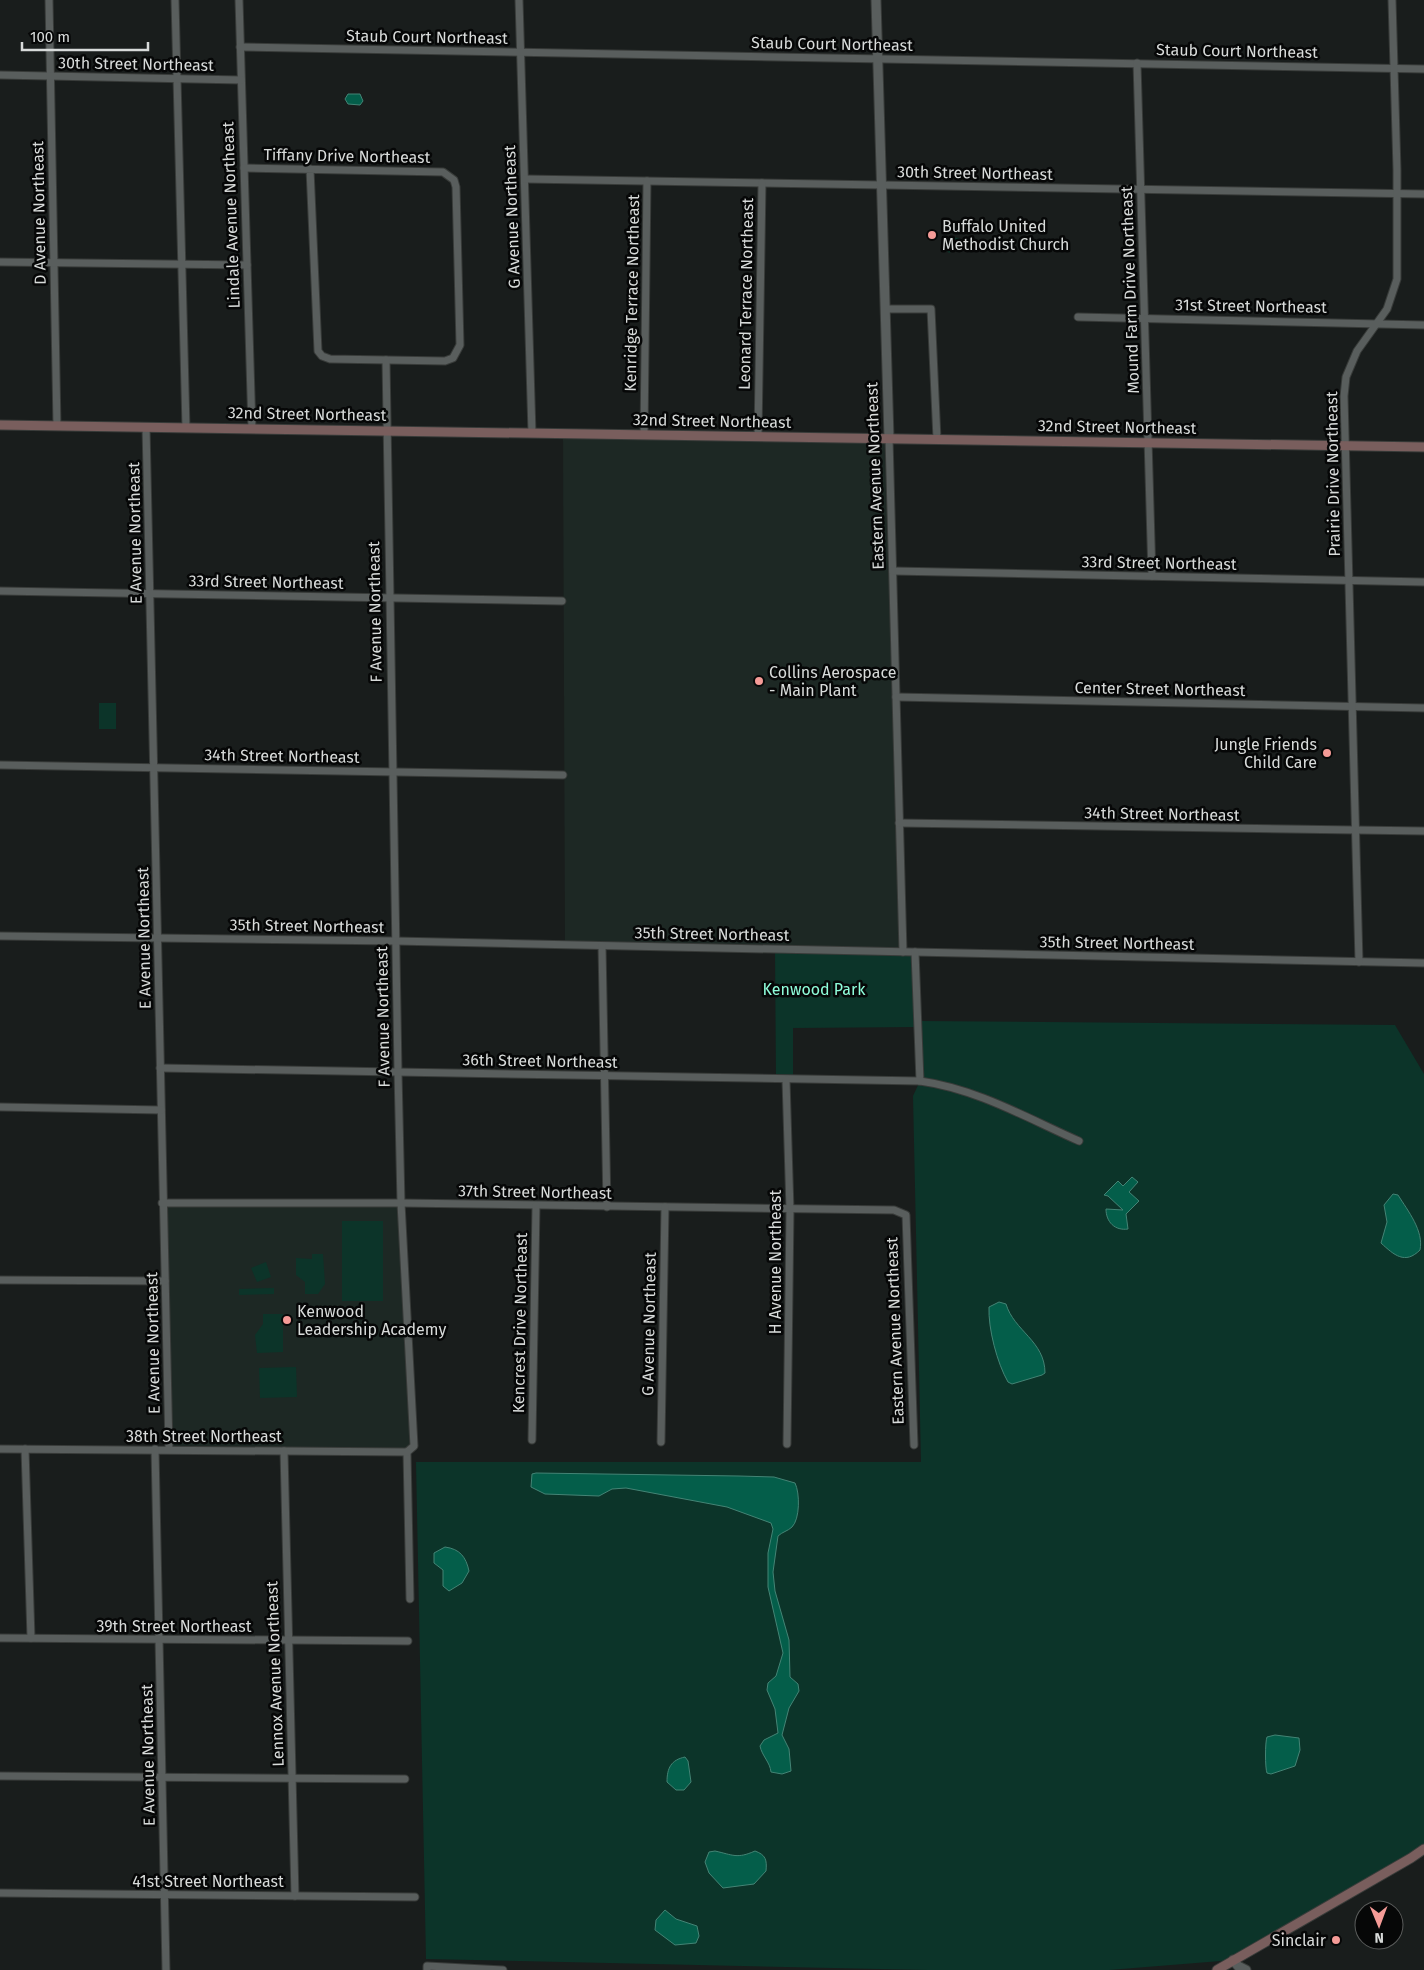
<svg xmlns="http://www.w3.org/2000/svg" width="1424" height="1970" font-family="'Fira Sans',sans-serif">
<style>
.built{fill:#1d2824}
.green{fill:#0c3429}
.water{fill:#045e4a;stroke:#448475}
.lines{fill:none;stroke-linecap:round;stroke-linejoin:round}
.minor-casing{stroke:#383b39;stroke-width:9}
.tertiary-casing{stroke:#383b39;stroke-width:11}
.secondary-casing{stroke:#383b39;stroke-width:11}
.minor{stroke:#595e5d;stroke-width:7}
.tertiary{stroke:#595e5d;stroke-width:9}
.secondary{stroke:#795e5d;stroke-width:9}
.poi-dot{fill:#f59b97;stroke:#060707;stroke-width:2}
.labels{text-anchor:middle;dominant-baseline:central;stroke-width:5;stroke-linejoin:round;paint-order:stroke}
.street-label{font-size:16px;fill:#d8dbda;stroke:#060707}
.poi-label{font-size:16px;fill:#d8dbda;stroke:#060707;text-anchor:start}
.park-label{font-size:16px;fill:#8ffdda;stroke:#060707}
</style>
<rect width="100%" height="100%" fill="#191d1c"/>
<g class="built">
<path d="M563,433L889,438L903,952L565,945Z"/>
<path d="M401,1203L414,1446L407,1452L169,1449L166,1207Z"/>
</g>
<g class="green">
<path d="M947,237L959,238L958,248L949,253L943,247Z"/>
<rect x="99" y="703" width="17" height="26"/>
<path d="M775,949L915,952L918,1021L1395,1025L1424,1074V1849L1233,1960L1109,1970H927L426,1959L416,1462H921L913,1096L920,1081L918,1027L793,1028V1080L776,1079Z"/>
<rect x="342" y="1221" width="41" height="80"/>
<path d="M312,1254H323L325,1284L318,1294H305V1282L296,1275V1258L312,1259Z"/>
<path d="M266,1262L271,1277L257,1282L251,1268Z"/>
<path d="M274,1288V1294L239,1295V1289Z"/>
<path d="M263,1314H283V1352L257,1353L255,1335L263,1324Z"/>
<path d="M296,1367L297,1397L260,1398L259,1368Z"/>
</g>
<g class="water">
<path d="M348,94H360L363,101L360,105L348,104L345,99Z"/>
<path d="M1132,1177L1138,1182L1129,1192L1139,1201L1126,1214L1128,1229C1115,1231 1106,1222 1106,1209L1123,1210L1108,1196L1104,1195L1118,1181L1123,1186Z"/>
<path d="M1393,1194L1398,1195C1408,1211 1424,1231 1420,1250C1405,1265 1394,1255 1381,1243L1387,1222L1384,1205Z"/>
<path d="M999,1302L1006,1304C1014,1331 1045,1341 1045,1373L1042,1375L1012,1384L1008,1382C997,1363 988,1328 989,1307Z"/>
<path d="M536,1473L739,1476L774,1477L795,1483C800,1493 800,1519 792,1527C788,1531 782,1532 778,1536L773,1572L775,1591L789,1640L790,1677L798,1684L799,1691L789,1708L782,1735L789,1749L791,1771L782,1774L771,1772C770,1762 762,1756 760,1746L764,1740L778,1733L775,1709L767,1690L768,1683L776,1676L783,1653L768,1587V1553L773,1529L771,1523L727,1507L626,1488L612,1489L599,1496L545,1494L531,1487L532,1474Z"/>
<path d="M445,1547C460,1549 466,1557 469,1571L462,1583L449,1591L443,1586V1570L434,1563V1553Z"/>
<path d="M1275,1735L1299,1738L1300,1750L1295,1766L1271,1774L1267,1773C1265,1768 1265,1742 1267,1737Z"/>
<path d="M685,1757L688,1761L691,1782L684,1790H676L667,1782C667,1768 671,1760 685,1757Z"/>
<path d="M715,1851C733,1855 737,1859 755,1851C766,1855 767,1860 766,1871L754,1884L723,1888L709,1873L705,1862L709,1852Z"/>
<path d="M665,1910L676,1919L697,1926L699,1936L696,1943L675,1945L655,1930L656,1920Z"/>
</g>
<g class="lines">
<defs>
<g id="minor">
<path d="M49,0L57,426"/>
<path d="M175,0L186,428"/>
<path d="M239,0L252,429"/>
<path d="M519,0L532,433"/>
<path d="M240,47L1424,69"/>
<path d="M1137,63L1152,576"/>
<path d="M0,75L241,80"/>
<path d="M244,168L443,172L454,180L456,187L460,345L453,358L445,361L330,359L322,356L318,351L310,169"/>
<path d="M525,179L1424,194"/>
<path d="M0,262L247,265"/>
<path d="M885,309H931L937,439"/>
<path d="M1078,317L1424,325"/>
<path d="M386,360L398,1072L401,1203L414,1446L407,1452L410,1599"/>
<path d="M146,427L169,1449"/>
<path d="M644,435L647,181"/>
<path d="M758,436L762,183"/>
<path d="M889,438L903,952"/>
<path d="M893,571L1424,582"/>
<path d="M0,591L562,601"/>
<path d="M896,697L1424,708"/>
<path d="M0,765L563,775"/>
<path d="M899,823L1424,831"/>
<path d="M0,936L395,941L1424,963"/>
<path d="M602,946L607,1207"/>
<path d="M915,952L920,1081"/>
<path d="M1359,962L1344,396L1346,377L1357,351L1387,309L1397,279V170L1392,0"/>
<path d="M160,1068L920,1081C977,1089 1027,1118 1079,1141"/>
<path d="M786,1080L790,1210L787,1444"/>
<path d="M0,1107L161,1110"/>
<path d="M162,1203H401L894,1210L906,1215L914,1445"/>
<path d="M0,1280L165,1281"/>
<path d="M532,1440L536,1206"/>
<path d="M661,1442L665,1207"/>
<path d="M0,1449L407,1452"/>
<path d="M25,1449L31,1638"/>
<path d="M155,1449L166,1970"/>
<path d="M284,1451L295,1896"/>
<path d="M0,1638L408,1641"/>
<path d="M0,1776L405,1779"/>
<path d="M0,1893L415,1897"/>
<path d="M427,1970V1966L503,1970"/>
</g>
<g id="tertiary">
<path d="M876,0L889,438"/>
<path d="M1233,1960L1238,1966L1246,1970"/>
</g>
<g id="secondary">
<path d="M0,425L1424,447"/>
<path d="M1217,1970L1411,1858L1424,1849"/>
</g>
</defs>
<use href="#minor" class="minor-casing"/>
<use href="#tertiary" class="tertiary-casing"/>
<use href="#secondary" class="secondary-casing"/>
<use href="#minor" class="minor"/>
<use href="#tertiary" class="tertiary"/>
<use href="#secondary" class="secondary"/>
</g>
<g class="poi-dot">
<circle cx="932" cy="235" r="5"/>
<circle cx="759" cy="681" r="5"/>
<circle cx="1327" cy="753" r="5"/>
<circle cx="287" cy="1320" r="5"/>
<circle cx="1336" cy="1940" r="5"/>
</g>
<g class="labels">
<g class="street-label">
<text transform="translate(427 37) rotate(1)">Staub Court Northeast</text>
<text transform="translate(832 44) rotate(1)">Staub Court Northeast</text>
<text transform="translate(1237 51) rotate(1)">Staub Court Northeast</text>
<text transform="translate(136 64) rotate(1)">30th Street Northeast</text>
<text transform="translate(347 156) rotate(1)">Tiffany Drive Northeast</text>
<text transform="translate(975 173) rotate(1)">30th Street Northeast</text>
<text transform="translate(39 213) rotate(-91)">D Avenue Northeast</text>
<text transform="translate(231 215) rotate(-92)">Lindale Avenue Northeast</text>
<text transform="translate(512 217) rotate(-92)">G Avenue Northeast</text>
<text transform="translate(1130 290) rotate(-92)">Mound Farm Drive Northeast</text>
<text transform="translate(632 293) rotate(-89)">Kenridge Terrace Northeast</text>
<text transform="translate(746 294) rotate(-89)">Leonard Terrace Northeast</text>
<text transform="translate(1251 306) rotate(1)">31st Street Northeast</text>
<text transform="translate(307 414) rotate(1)">32nd Street Northeast</text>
<text transform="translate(712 421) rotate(1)">32nd Street Northeast</text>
<text transform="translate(1117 427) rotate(1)">32nd Street Northeast</text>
<text transform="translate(1333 474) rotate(-91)">Prairie Drive Northeast</text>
<text transform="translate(875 476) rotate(-92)">Eastern Avenue Northeast</text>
<text transform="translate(135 533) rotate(-91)">E Avenue Northeast</text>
<text transform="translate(1159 563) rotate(1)">33rd Street Northeast</text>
<text transform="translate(266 582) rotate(1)">33rd Street Northeast</text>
<text transform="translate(375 612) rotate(-91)">F Avenue Northeast</text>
<text transform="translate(1160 689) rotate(1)">Center Street Northeast</text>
<text transform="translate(282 756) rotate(1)">34th Street Northeast</text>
<text transform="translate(1162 814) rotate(1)">34th Street Northeast</text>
<text transform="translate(307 926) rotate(1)">35th Street Northeast</text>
<text transform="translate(712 934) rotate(1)">35th Street Northeast</text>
<text transform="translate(144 938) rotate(-91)">E Avenue Northeast</text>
<text transform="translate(1117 943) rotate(1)">35th Street Northeast</text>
<text transform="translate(383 1017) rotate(-91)">F Avenue Northeast</text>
<text transform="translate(540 1061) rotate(1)">36th Street Northeast</text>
<text transform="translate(535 1192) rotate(1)">37th Street Northeast</text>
<text transform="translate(775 1262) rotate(-90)">H Avenue Northeast</text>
<text transform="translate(520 1323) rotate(-89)">Kencrest Drive Northeast</text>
<text transform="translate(649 1324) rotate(-89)">G Avenue Northeast</text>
<text transform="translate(895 1331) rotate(-92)">Eastern Avenue Northeast</text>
<text transform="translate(153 1343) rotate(-91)">E Avenue Northeast</text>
<text x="204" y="1436">38th Street Northeast</text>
<text x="174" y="1626">39th Street Northeast</text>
<text transform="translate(275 1674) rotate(-92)">Lennox Avenue Northeast</text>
<text transform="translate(148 1755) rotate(-91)">E Avenue Northeast</text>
<text x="208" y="1881">41st Street Northeast</text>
</g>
<g class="poi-label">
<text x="942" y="226">Buffalo United<tspan x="942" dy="18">Methodist Church</tspan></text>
<text x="769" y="672">Collins Aerospace<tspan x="769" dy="18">- Main Plant</tspan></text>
<text x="1317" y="744" text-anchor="end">Jungle Friends<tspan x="1317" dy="18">Child Care</tspan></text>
<text x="297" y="1311">Kenwood<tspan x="297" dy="18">Leadership Academy</tspan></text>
<text x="1326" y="1940" text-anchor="end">Sinclair</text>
</g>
<g class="park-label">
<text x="814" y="989">Kenwood Park</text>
</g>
</g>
<g transform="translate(1379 1925) rotate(179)"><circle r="24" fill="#060707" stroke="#5a5c5b"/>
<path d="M0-4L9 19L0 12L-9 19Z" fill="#f59b97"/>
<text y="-8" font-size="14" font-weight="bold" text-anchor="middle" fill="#d8dbda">N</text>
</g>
<path d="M22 42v8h126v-8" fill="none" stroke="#d8dbda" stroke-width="2.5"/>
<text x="30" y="42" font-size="15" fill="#d8dbda" stroke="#060707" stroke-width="4" paint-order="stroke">100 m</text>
</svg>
